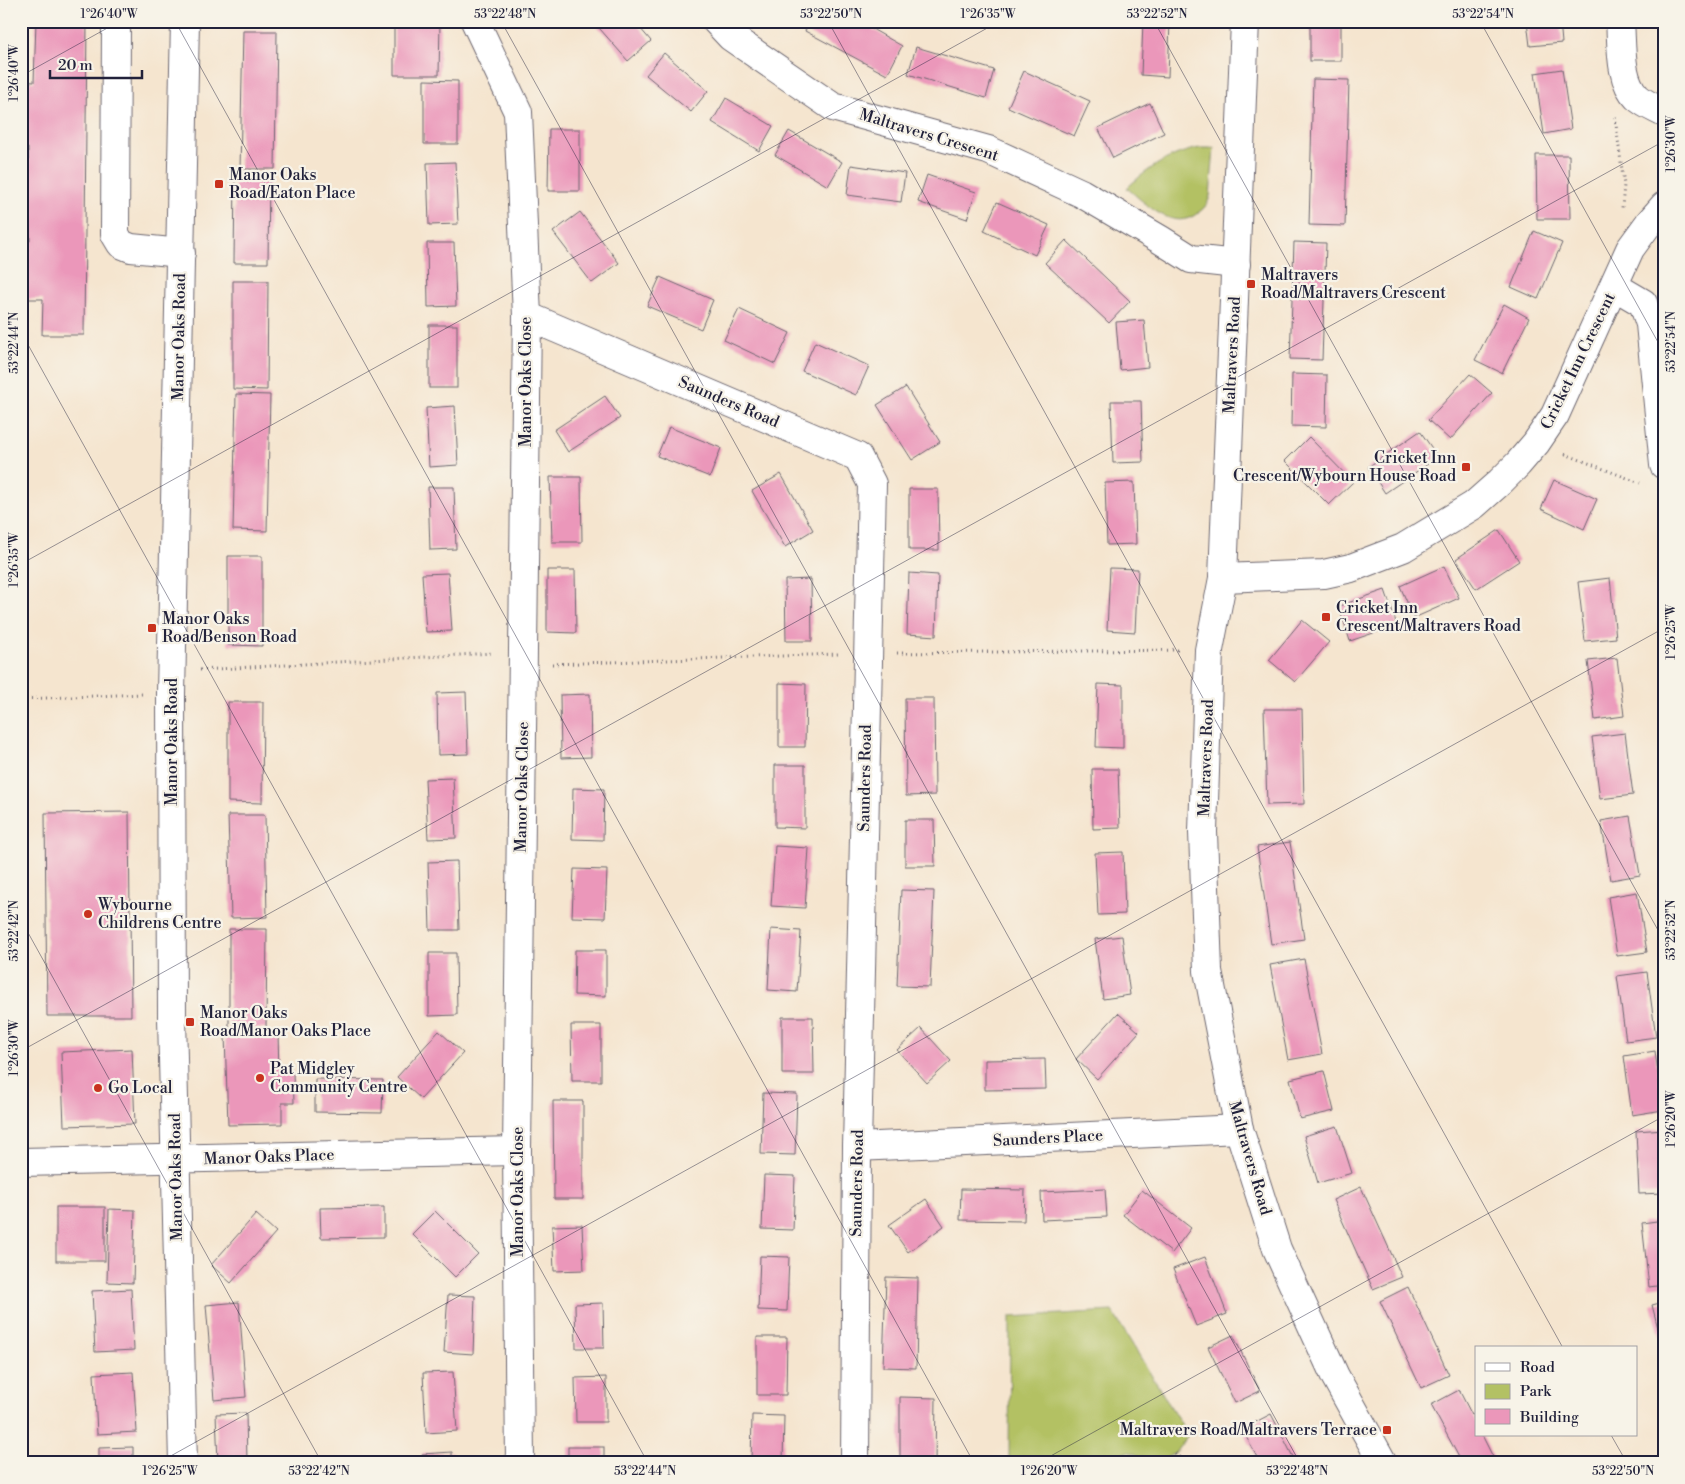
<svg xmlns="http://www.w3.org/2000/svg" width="1685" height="1484" font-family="'Libre Bodoni',serif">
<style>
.green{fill:#b3c164;stroke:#6a7250}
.building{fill:#eb97ba}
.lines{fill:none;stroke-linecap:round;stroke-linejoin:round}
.minor-casing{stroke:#6c666f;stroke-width:30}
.path{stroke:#6c666f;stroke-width:3;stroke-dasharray:1 4;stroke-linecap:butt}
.minor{stroke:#fff;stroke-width:28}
.ticks{fill:none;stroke:#22223b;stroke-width:1;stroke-opacity:0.45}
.poi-dot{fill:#c8321e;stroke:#f7f3e8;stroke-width:2}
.labels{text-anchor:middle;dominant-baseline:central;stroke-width:4.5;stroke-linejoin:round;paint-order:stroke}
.street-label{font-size:16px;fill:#22223b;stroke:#f7f3e8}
.poi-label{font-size:16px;fill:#22223b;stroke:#f7f3e8;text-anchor:start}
.neatline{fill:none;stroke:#22223b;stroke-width:2}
.ticks-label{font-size:12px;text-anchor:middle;fill:#22223b}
</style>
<rect width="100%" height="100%" fill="#f7f3e8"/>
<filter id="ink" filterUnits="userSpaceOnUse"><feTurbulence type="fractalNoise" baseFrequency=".02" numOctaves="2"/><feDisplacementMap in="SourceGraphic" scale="10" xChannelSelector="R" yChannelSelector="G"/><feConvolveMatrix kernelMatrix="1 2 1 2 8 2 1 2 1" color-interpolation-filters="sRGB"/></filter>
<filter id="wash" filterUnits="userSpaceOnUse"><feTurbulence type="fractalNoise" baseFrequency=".0096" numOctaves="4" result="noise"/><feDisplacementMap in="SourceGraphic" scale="20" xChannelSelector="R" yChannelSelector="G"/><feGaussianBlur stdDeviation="1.12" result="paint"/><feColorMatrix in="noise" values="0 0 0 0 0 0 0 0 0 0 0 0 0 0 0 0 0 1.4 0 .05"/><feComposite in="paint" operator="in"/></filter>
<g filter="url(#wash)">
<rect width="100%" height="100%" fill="#f5e5cf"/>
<g class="green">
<path d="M1200,148H1214L1210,196C1208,203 1205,208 1199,212C1174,234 1146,204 1127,188C1148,168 1171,153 1200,148Z"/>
<path d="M1112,1311L1188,1435L1175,1453L1158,1462L1129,1452L1024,1463H1009L1010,1317Z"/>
</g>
<g id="blocks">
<g class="building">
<path d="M36,21H87L84,335H42L43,299H21V241H30L28,148H21V81L34,82Z"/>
<path d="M394,21H440L439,75H394Z"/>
<path d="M593,21H634L651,41L628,61Z"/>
<path d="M810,21H858L902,46L887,75L805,31Z"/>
<path d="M1143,21H1170L1168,77L1141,75Z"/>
<rect x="1310" y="21" width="31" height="40"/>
<path d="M1527,21H1560L1562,43L1530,46Z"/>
<path d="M243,31H277L275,169H240Z"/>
<path d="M916,47L994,70L986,98L908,74Z"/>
<path d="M664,53L708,91L691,112L646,75Z"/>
<path d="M1562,69L1571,129L1544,134L1535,73Z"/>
<path d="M1024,71L1090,101L1074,136L1008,107Z"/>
<path d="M1313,79L1349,80L1345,226L1309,225Z"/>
<path d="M424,80L458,81V144H424Z"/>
<path d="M726,98L773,126L759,151L712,122Z"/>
<path d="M1150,103L1164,133L1113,158L1098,128Z"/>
<path d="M549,129H580V191H548Z"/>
<path d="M789,131L842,162L828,186L775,155Z"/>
<path d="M1536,155H1569L1570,219H1537Z"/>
<path d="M455,162L458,224L429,225L427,163Z"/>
<path d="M851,165L905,173L901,202L847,195Z"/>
<path d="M235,174H269L268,263H234Z"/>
<path d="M927,175L976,192L967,219L918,202Z"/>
<path d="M997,202L1049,225L1035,255L984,231Z"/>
<path d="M580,212L619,263L592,283L553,232Z"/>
<path d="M1534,231L1562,243L1538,299L1511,287Z"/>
<path d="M1066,240L1130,301L1109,323L1045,263Z"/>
<path d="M1294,242L1326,243L1322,360L1290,359Z"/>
<path d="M427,243H454L456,306L428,307Z"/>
<path d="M660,277L713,300L701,329L647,306Z"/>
<path d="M233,281H268L267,390L233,389Z"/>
<path d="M1504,304L1529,318L1502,373L1475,360Z"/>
<path d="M739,309L790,333L775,364L724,340Z"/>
<path d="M1144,320L1148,367L1120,370L1116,322Z"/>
<rect x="429" y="325" width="28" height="63"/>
<path d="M815,342L869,366L856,395L802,371Z"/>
<path d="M1292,374L1327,375L1326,427L1291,426Z"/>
<path d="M1470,374L1492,393L1450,440L1428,420Z"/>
<path d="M906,387L940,442L912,460L877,405Z"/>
<path d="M236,394L270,395L267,531L233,530Z"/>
<path d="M605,396L620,418L568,452L554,430Z"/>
<path d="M1111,401H1141L1143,462L1113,463Z"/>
<path d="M455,406L458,465L429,467L426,408Z"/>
<path d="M669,427L721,448L710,477L657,456Z"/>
<path d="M1420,431L1438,457L1385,493L1368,467Z"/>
<path d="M1309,437L1353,482L1329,505L1285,461Z"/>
<path d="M781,474L813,530L785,547L752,491Z"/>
<path d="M550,477H581L582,542H552Z"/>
<path d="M1554,480L1597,499L1584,529L1541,509Z"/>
<path d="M1134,482L1136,544L1107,545L1105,483Z"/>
<path d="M428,487H454L456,549L430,550Z"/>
<path d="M909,489H938L939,550H909Z"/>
<path d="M1499,530L1519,561L1476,589L1456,559Z"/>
<path d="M228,556H262V646L228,645Z"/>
<path d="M1444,566L1459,598L1414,618L1400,586Z"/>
<path d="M1110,568L1138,569L1135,632L1107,630Z"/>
<path d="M547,570H575L576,633L547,632Z"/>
<path d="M448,573L452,631L426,632L422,574Z"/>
<path d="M909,573L938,575L936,636L907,634Z"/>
<path d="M1610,578L1616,638L1585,641L1578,582Z"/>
<path d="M811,579L812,641H786L785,580Z"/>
<path d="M1385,590L1397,625L1350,641L1339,606Z"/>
<path d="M1302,620L1329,642L1295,682L1269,660Z"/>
<path d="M1617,658L1624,716L1595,720L1588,661Z"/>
<path d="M779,683L806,684L805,747H779Z"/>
<path d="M1098,684L1123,685V748L1096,747Z"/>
<path d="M466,692L468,754L438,755L437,693Z"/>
<path d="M590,694L591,757L561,758L560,695Z"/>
<path d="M905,698H934L935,795L906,796Z"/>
<path d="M228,702H263L262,803L228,802Z"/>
<path d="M1264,709H1302L1304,804L1267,805Z"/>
<path d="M1625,733L1633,795L1600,799L1592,737Z"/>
<path d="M775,765H805V828L775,827Z"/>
<path d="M1092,769H1118L1120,828L1093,829Z"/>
<path d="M453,778L456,838L428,839L425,779Z"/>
<path d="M573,788L604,789L603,840L572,839Z"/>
<path d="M129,812L131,1016H47L45,813Z"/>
<path d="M228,815H265L267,917L231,918Z"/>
<path d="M1630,816L1640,875L1611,880L1601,821Z"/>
<path d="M905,820H934L935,866H905Z"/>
<path d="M1290,842L1304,939L1271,944L1257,847Z"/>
<path d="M775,846L809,848L805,908L771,906Z"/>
<path d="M1123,852L1125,914L1098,915L1095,853Z"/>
<path d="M457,861L459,930H430L428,862Z"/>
<path d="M574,869L607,870L605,918L572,917Z"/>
<path d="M901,890L934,891L930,987L897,986Z"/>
<path d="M1637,892L1647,952L1617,956L1608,897Z"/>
<path d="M229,929H267L266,1028H229Z"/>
<path d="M771,929L801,931L797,992L768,990Z"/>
<path d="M1122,936L1130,995L1103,999L1095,939Z"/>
<path d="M575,950H606V996L574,995Z"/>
<path d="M429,953H456L457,1015L429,1016Z"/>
<path d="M1304,959L1322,1054L1288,1060L1270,965Z"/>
<path d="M1647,972L1656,1037L1626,1041L1617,976Z"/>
<path d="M1118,1013L1139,1032L1097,1079L1076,1059Z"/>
<path d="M782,1017H813L814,1074H782Z"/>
<path d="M571,1025H601V1081H572Z"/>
<path d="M921,1028L951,1061L927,1083L897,1050Z"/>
<path d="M439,1031L463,1053L421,1099L397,1077Z"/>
<path d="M278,1033L279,1073L293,1072L294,1103H282V1124L228,1125L225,1035Z"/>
<path d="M132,1049L135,1124L64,1126L61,1052Z"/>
<path d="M1655,1051L1663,1110L1632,1115L1624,1056Z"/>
<path d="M1045,1059L1046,1089L985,1090V1060Z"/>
<path d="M1324,1071L1334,1111L1300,1119L1290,1079Z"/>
<path d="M315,1079L383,1080L382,1113L315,1112Z"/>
<path d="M763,1093L797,1094L795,1155L761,1154Z"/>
<path d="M553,1101H583V1199H554Z"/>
<path d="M1337,1126L1352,1173L1318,1183L1304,1136Z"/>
<path d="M1664,1129V1193L1639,1194L1636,1131Z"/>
<path d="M764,1175L795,1176L793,1230L762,1229Z"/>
<path d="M1361,1187L1402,1277L1373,1289L1333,1200Z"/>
<path d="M961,1189L1025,1190L1024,1221L960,1220Z"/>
<path d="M1105,1189L1107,1217L1042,1220L1041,1192Z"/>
<path d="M1142,1190L1191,1228L1172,1253L1123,1215Z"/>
<path d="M926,1199L944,1226L908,1252L889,1225Z"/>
<rect x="56" y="1207" width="49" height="54"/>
<path d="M384,1207V1237L321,1238L320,1208Z"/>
<path d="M109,1209L135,1210L133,1283L107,1282Z"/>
<path d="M435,1211L478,1254L455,1277L412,1234Z"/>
<path d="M256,1214L276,1232L231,1283L211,1265Z"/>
<path d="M1664,1220V1285L1649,1287L1642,1223Z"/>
<path d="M582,1225L584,1270L554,1271L552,1226Z"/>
<path d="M760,1256L789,1257L787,1311L758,1310Z"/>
<path d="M1205,1257L1227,1314L1196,1326L1173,1269Z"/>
<path d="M886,1277L918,1278L916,1368L883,1367Z"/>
<path d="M1408,1287L1449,1375L1421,1388L1380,1301Z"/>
<path d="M131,1289L134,1350L95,1352L92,1291Z"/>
<path d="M448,1295L475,1296L473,1354L444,1352Z"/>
<path d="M239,1302L246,1397L214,1400L206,1305Z"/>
<path d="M1664,1302V1348H1663L1652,1305Z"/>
<path d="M603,1303L604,1348H576L575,1304Z"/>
<path d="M1233,1335L1260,1391L1235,1403L1208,1347Z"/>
<path d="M757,1337H787L786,1395H757Z"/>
<path d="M133,1372L137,1432L97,1434L94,1374Z"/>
<path d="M453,1372L457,1431L426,1433L423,1373Z"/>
<path d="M606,1377V1422H576L575,1378Z"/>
<path d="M1459,1390L1476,1423V1435H1482L1496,1463H1462L1431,1405Z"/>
<path d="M900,1397L936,1398L935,1463H900Z"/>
<path d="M246,1413L247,1463H218L216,1414Z"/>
<path d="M1271,1414L1284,1439L1296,1463H1260L1242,1429Z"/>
<path d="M752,1415L784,1416L783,1463H751Z"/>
<path d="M133,1447V1463H99V1448Z"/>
<rect x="568" y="1447" width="36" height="16"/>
<path d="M452,1452V1463H422V1454Z"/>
</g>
</g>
</g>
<g filter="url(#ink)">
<use href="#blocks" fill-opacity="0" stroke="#6c666f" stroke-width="1"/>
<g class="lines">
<defs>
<g id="minor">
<path d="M116,21L115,234L121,244L131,248L181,253"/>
<path d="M475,21L518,112L527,316L517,1151L520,1463"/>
<path d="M716,21L731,37L833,107L988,150L1081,193L1161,240L1191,259L1236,264"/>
<path d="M1245,21L1223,578L1209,650L1203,832L1208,971L1239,1129L1277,1249L1335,1376L1383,1463"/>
<path d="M1620,21C1622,44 1619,80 1637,97C1644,104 1655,108 1664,113"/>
<path d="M1614,286L1643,303L1650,324L1664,465"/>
<path d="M527,316L858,457L872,484L857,1147L855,1463"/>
<path d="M1223,578L1324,574L1351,568L1403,548L1474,505L1500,482L1518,464L1536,443L1555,415L1630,249L1649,223L1664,206"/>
<path d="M857,1147L1239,1129"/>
<path d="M21,1162L517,1151"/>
<path d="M183,1463L172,1018L171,694L185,21"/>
</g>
</defs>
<use href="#minor" class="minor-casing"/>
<g class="path">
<path d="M1615,117L1624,185L1622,208"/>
<path d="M1565,454L1640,483"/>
<path d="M897,653L1181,650"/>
<path d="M552,664L838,654"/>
<path d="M200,670L493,653"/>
<path d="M21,699L143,694"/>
<path d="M1175,1453L1185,1463"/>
</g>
<use href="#minor" class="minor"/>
</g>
</g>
<path class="ticks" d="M175,21L974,1463M501,21L1300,1463M828,21L1563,1348M1154,21L1664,941M1480,21L1664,353M21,76L120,21M21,332L648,1463M21,564L1000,21M21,920L322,1463M21,1051L1664,141M1611,1435L1627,1463M158,1463L1664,628M1038,1463L1664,1116"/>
<g class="poi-dot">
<rect x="214" y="179" width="10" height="10" rx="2.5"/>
<rect x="1246" y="279" width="10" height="10" rx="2.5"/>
<rect x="1461" y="462" width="10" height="10" rx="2.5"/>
<rect x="1321" y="612" width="10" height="10" rx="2.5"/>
<rect x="147" y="623" width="10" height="10" rx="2.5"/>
<circle cx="88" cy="914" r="5"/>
<rect x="185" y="1017" width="10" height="10" rx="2.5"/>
<circle cx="260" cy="1078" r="5"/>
<circle cx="98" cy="1088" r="5"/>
<rect x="1382" y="1425" width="10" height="10" rx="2.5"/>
</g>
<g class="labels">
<g class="street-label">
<text transform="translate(929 135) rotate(17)">Maltravers Crescent</text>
<text transform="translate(179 337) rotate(-89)">Manor Oaks Road</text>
<text transform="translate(1232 355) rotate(-87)">Maltravers Road</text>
<text transform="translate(1578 361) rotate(-64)">Cricket Inn Crescent</text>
<text transform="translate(526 382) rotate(-90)">Manor Oaks Close</text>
<text transform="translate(729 402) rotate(23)">Saunders Road</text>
<text transform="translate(172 742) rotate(-90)">Manor Oaks Road</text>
<text transform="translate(1206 758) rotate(-88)">Maltravers Road</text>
<text transform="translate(865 778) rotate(-89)">Saunders Road</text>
<text transform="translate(522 787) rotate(-89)">Manor Oaks Close</text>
<text transform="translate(1048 1138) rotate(-3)">Saunders Place</text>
<text transform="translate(269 1157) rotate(-2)">Manor Oaks Place</text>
<text transform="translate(1250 1158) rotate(74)">Maltravers Road</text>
<text transform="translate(176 1177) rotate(-91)">Manor Oaks Road</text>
<text transform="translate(857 1183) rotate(-89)">Saunders Road</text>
<text transform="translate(518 1192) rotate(-90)">Manor Oaks Close</text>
</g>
<g class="poi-label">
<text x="229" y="175">Manor Oaks<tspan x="229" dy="18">Road/Eaton Place</tspan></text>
<text x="1261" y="275">Maltravers<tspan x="1261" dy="18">Road/Maltravers Crescent</tspan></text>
<text x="1456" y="458" text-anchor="end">Cricket Inn<tspan x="1456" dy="18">Crescent/Wybourn House Road</tspan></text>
<text x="1336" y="608">Cricket Inn<tspan x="1336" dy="18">Crescent/Maltravers Road</tspan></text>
<text x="162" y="619">Manor Oaks<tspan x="162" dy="18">Road/Benson Road</tspan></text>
<text x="98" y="905">Wybourne<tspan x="98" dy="18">Childrens Centre</tspan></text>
<text x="200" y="1013">Manor Oaks<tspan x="200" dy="18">Road/Manor Oaks Place</tspan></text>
<text x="270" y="1069">Pat Midgley<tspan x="270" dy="18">Community Centre</tspan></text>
<text x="108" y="1088">Go Local</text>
<text x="1377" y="1430" text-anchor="end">Maltravers Road/Maltravers Terrace</text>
</g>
</g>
<rect width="1685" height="1484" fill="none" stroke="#f7f3e8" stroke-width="55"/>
<rect x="1475" y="1346" width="162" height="90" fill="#f7f3e8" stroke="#a29fa3"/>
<rect x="1485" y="1363" width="25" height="8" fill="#ffffff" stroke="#a29fa3"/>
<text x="1520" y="1372" font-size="15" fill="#22223b">Road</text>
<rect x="1485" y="1384" width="25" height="15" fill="#b3c164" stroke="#a29fa3"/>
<text x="1520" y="1396" font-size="15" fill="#22223b">Park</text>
<rect x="1485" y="1409" width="25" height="15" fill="#eb97ba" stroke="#a29fa3"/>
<text x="1520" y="1422" font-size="15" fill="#22223b">Building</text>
<path d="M50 70v8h92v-8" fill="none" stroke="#22223b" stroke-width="2.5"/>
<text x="58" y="70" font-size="15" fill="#22223b" stroke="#f7f3e8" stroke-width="4" paint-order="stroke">20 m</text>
<rect x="28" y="28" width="1630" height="1428" class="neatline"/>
<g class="ticks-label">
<text x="109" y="18">1°26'40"W</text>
<text x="505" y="18">53°22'48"N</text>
<text x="831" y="18">53°22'50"N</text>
<text x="988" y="18">1°26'35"W</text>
<text x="1157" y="18">53°22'52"N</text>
<text x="1483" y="18">53°22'54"N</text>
<text transform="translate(14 73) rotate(-90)" y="4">1°26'40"W</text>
<text transform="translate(1671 144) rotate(-90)" y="4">1°26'30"W</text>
<text transform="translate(1671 342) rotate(-90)" y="4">53°22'54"N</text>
<text transform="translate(14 343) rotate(-90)" y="4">53°22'44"N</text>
<text transform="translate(14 560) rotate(-90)" y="4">1°26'35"W</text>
<text transform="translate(1671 632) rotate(-90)" y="4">1°26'25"W</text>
<text transform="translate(1671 930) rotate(-90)" y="4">53°22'52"N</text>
<text transform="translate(14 931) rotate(-90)" y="4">53°22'42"N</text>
<text transform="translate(14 1048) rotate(-90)" y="4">1°26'30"W</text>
<text transform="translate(1671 1119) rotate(-90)" y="4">1°26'20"W</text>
<text x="170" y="1475">1°26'25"W</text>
<text x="319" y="1475">53°22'42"N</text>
<text x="645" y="1475">53°22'44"N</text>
<text x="1049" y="1475">1°26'20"W</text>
<text x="1297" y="1475">53°22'48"N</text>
<text x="1623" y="1475">53°22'50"N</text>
</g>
</svg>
